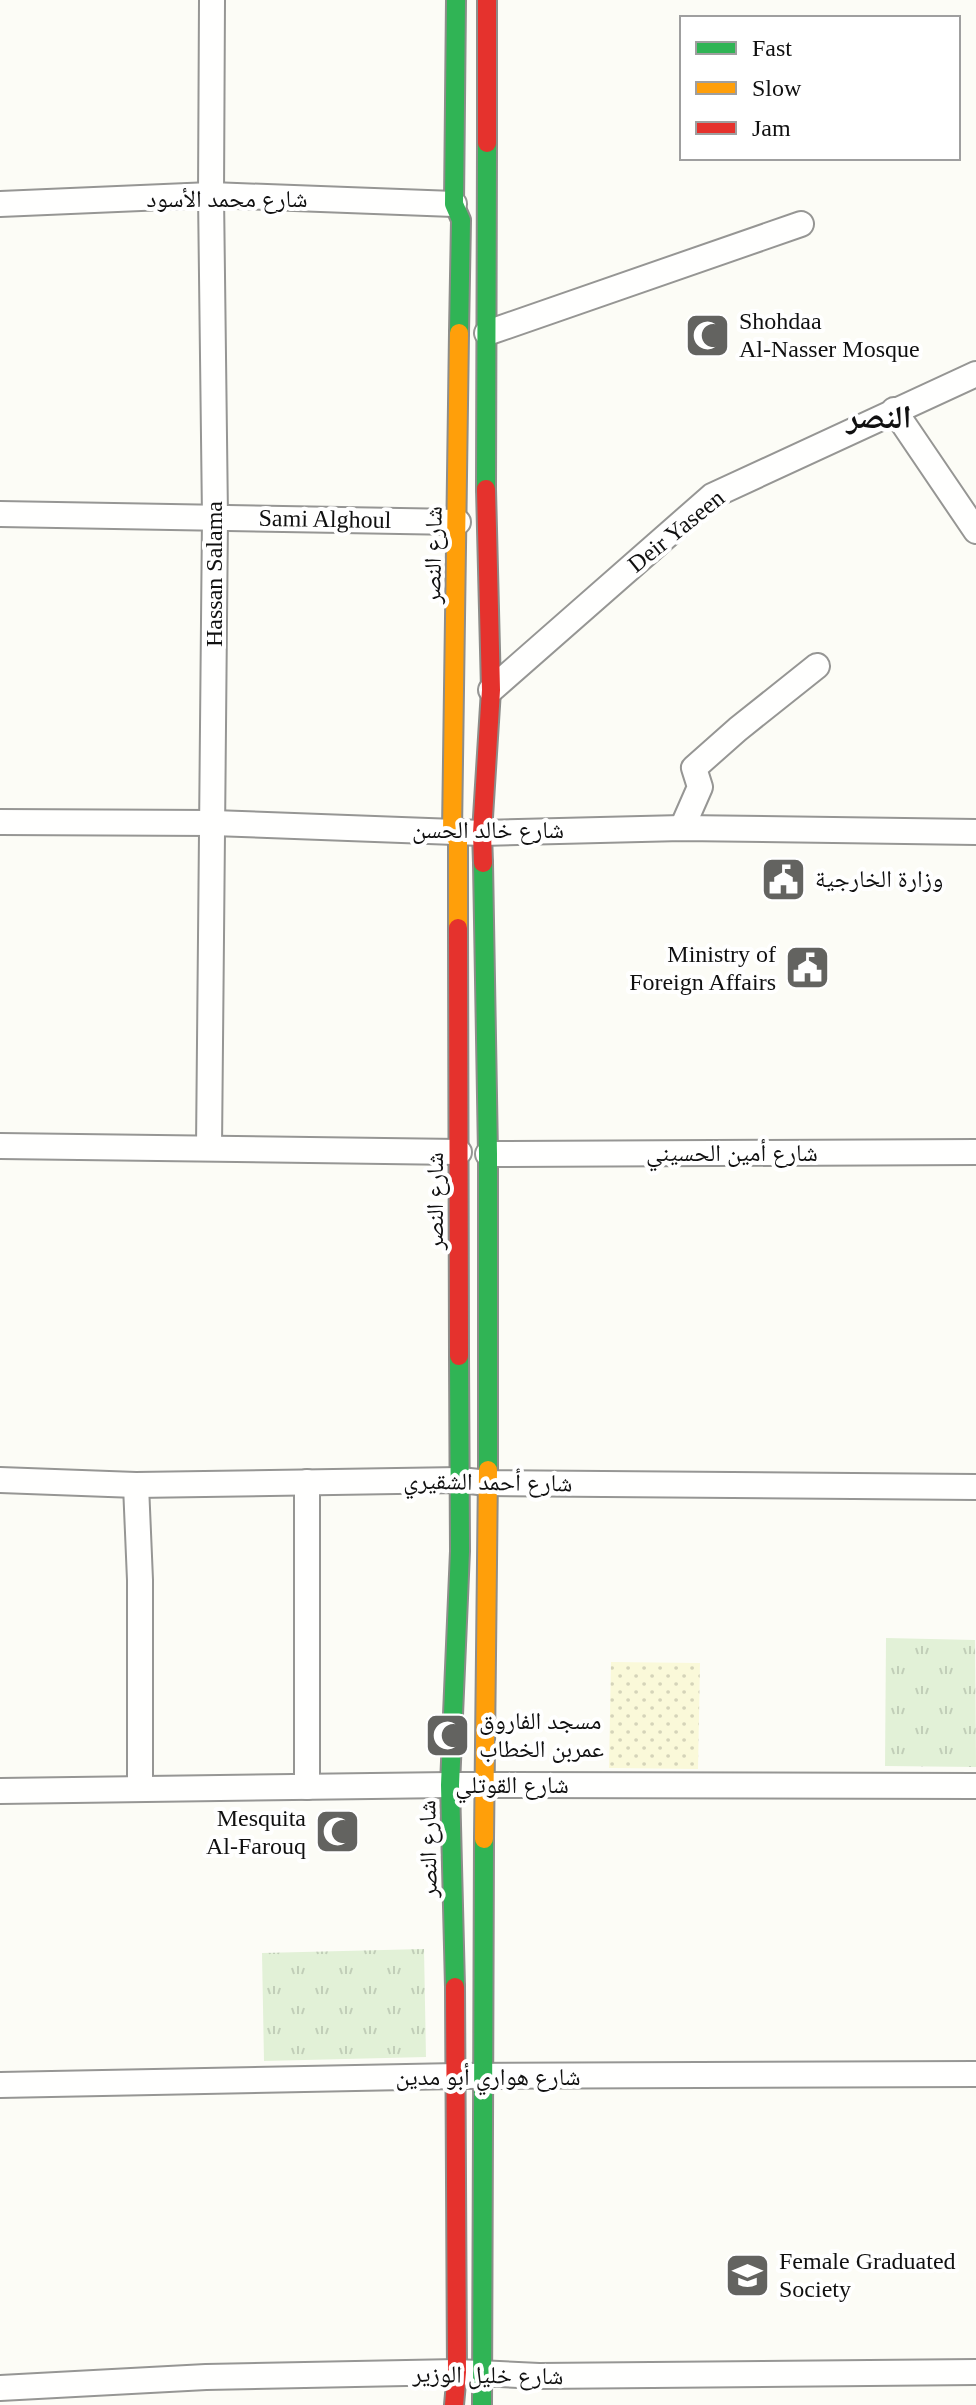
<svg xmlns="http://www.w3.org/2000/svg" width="976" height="2405" font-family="'Times New Roman','Noto Naskh Arabic',serif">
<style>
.grass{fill:url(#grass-tufts)}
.sand{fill:url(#sand-dots)}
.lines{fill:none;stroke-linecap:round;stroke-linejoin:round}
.street-casing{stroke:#969694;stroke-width:28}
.fast-casing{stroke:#8d8d8a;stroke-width:22}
.slow-casing{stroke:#8d8d8a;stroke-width:22}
.jam-casing{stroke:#8d8d8a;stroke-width:22}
.street{stroke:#fffffe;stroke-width:24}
.fast{stroke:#30b455;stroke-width:18}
.slow{stroke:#ff9f0a;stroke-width:18}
.jam{stroke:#e5322d;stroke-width:18}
.labels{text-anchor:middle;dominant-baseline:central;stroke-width:8;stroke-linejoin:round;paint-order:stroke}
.street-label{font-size:24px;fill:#101010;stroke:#fff}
.poi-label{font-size:24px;fill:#101010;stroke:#fff;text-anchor:start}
.district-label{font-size:32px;font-weight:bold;fill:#101010;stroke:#fff}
</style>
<defs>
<pattern id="grass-tufts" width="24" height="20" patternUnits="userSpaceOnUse" patternTransform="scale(2)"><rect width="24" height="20" fill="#e2f1d7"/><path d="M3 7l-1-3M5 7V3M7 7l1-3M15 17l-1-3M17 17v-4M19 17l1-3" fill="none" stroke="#c1ceb8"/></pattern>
<pattern id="sand-dots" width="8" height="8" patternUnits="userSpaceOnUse" patternTransform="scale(2)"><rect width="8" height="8" fill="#faf9d9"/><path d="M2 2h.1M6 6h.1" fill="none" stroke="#d5d4b9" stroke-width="1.8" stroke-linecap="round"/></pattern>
</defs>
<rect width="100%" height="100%" fill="#fcfcf6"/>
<g class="grass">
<path d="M886,1638L975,1640L976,1767L885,1766Z"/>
<path d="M424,1949L426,2057L264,2061L262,1953Z"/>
</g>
<path class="sand" d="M611,1662L700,1663L698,1769L609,1768Z"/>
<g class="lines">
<defs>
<g id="street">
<path d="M0,204L211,195L454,204"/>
<path d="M487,333L801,224"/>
<path d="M894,410L976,531"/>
<path d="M0,514L458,522"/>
<path d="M491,690L712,496L976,374"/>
<path d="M0,822L213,823L482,833L682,828L976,832"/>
<path d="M682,828L700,787L694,768L738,729L817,666"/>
<path d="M0,1146L459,1152"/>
<path d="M209,1148L215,517L211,195L212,0"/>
<path d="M488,1154L976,1152"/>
<path d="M0,1480L136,1485L460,1480L488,1483L976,1487"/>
<path d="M307,1482V1787"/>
<path d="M136,1485L140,1580V1788"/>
<path d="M0,1791L450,1785L976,1786"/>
<path d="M0,2085L457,2076L976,2074"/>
<path d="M0,2388L206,2377L457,2372L539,2376L976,2372"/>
</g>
<g id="fast">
<path d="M456,0L454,204L461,220L459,333"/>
<path d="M486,489L487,143"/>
<path d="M483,863L488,1154V1470"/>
<path d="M455,1987L450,1785L460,1551L459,1356"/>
<path d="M482,2405L484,1839"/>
</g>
<g id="slow">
<path d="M458,928V840L452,832L459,333"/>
<path d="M484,1839L488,1470"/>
</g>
<g id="jam">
<path d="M487,143V0"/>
<path d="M483,863L482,833L491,690L486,489"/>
<path d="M458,928L459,1356"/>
<path d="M454,2405L457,2372L455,1987"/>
</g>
</defs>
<use href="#street" class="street-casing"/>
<use href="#fast" class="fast-casing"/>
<use href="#slow" class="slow-casing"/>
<use href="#jam" class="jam-casing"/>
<use href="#street" class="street"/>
<use href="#fast" class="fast"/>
<use href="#slow" class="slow"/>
<use href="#jam" class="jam"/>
</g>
<defs>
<symbol id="mosque-square" viewBox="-11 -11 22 22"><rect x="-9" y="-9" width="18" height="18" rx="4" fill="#636360" stroke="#fff"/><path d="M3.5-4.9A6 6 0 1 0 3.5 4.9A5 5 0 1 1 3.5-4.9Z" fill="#fff"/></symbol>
<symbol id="civic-square" viewBox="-11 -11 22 22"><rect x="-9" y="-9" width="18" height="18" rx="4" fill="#636360" stroke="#fff"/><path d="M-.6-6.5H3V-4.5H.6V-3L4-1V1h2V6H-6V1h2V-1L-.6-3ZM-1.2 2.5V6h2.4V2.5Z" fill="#fff"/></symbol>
<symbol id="university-square" viewBox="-11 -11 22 22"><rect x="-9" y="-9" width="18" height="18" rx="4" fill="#636360" stroke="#fff"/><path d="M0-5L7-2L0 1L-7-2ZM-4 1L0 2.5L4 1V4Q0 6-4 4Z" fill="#fff"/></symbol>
</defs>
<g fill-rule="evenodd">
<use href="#mosque-square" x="682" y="310" width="51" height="51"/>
<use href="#civic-square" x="758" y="854" width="51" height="51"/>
<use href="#civic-square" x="782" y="942" width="51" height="51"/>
<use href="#mosque-square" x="422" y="1710" width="51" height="51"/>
<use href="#mosque-square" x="312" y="1806" width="51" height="51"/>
<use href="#university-square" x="722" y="2250" width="51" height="51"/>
</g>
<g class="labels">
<g class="street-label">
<text x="227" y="199">شارع محمد الأسود</text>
<text transform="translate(325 519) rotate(1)">Sami Alghoul</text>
<text transform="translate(676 531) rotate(-39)">Deir Yaseen</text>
<text transform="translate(433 555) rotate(-89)">شارع النصر</text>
<text transform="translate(214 574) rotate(-90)">Hassan Salama</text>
<text x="488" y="830">شارع خالد الحسن</text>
<text x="732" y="1153">شارع أمين الحسيني</text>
<text transform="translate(435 1201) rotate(-90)">شارع النصر</text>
<text transform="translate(488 1482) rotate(1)">شارع أحمد الشقيري</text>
<text x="512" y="1785">شارع القوتلي</text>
<text transform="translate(428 1849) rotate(-91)">شارع النصر</text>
<text x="488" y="2077">شارع هواري أبو مدين</text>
<text transform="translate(488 2375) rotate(1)">شارع خليل الوزير</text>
</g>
<g class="poi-label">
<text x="739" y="321">Shohdaa<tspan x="739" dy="28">Al-Nasser Mosque</tspan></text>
<text x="815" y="879">وزارة الخارجية</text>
<text x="776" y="954" text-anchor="end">Ministry of<tspan x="776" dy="28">Foreign Affairs</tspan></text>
<text x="479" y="1721">مسجد الفاروق<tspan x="479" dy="28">عمربن الخطاب</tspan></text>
<text x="306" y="1818" text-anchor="end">Mesquita<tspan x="306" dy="28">Al-Farouq</tspan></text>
<text x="779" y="2261">Female Graduated<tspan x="779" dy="28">Society</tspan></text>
</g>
<g class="district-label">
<text x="879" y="417">النصر</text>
</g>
</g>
<rect x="680" y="16" width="280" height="144" fill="#ffffff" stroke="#9f9f9f" stroke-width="2"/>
<rect x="696" y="42" width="40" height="12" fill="#30b455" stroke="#9f9f9f" stroke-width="2"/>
<text x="752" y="56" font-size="24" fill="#101010">Fast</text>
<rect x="696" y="82" width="40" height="12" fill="#ff9f0a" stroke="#9f9f9f" stroke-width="2"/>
<text x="752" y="96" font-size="24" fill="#101010">Slow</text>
<rect x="696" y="122" width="40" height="12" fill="#e5322d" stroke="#9f9f9f" stroke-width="2"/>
<text x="752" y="136" font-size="24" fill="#101010">Jam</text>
</svg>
